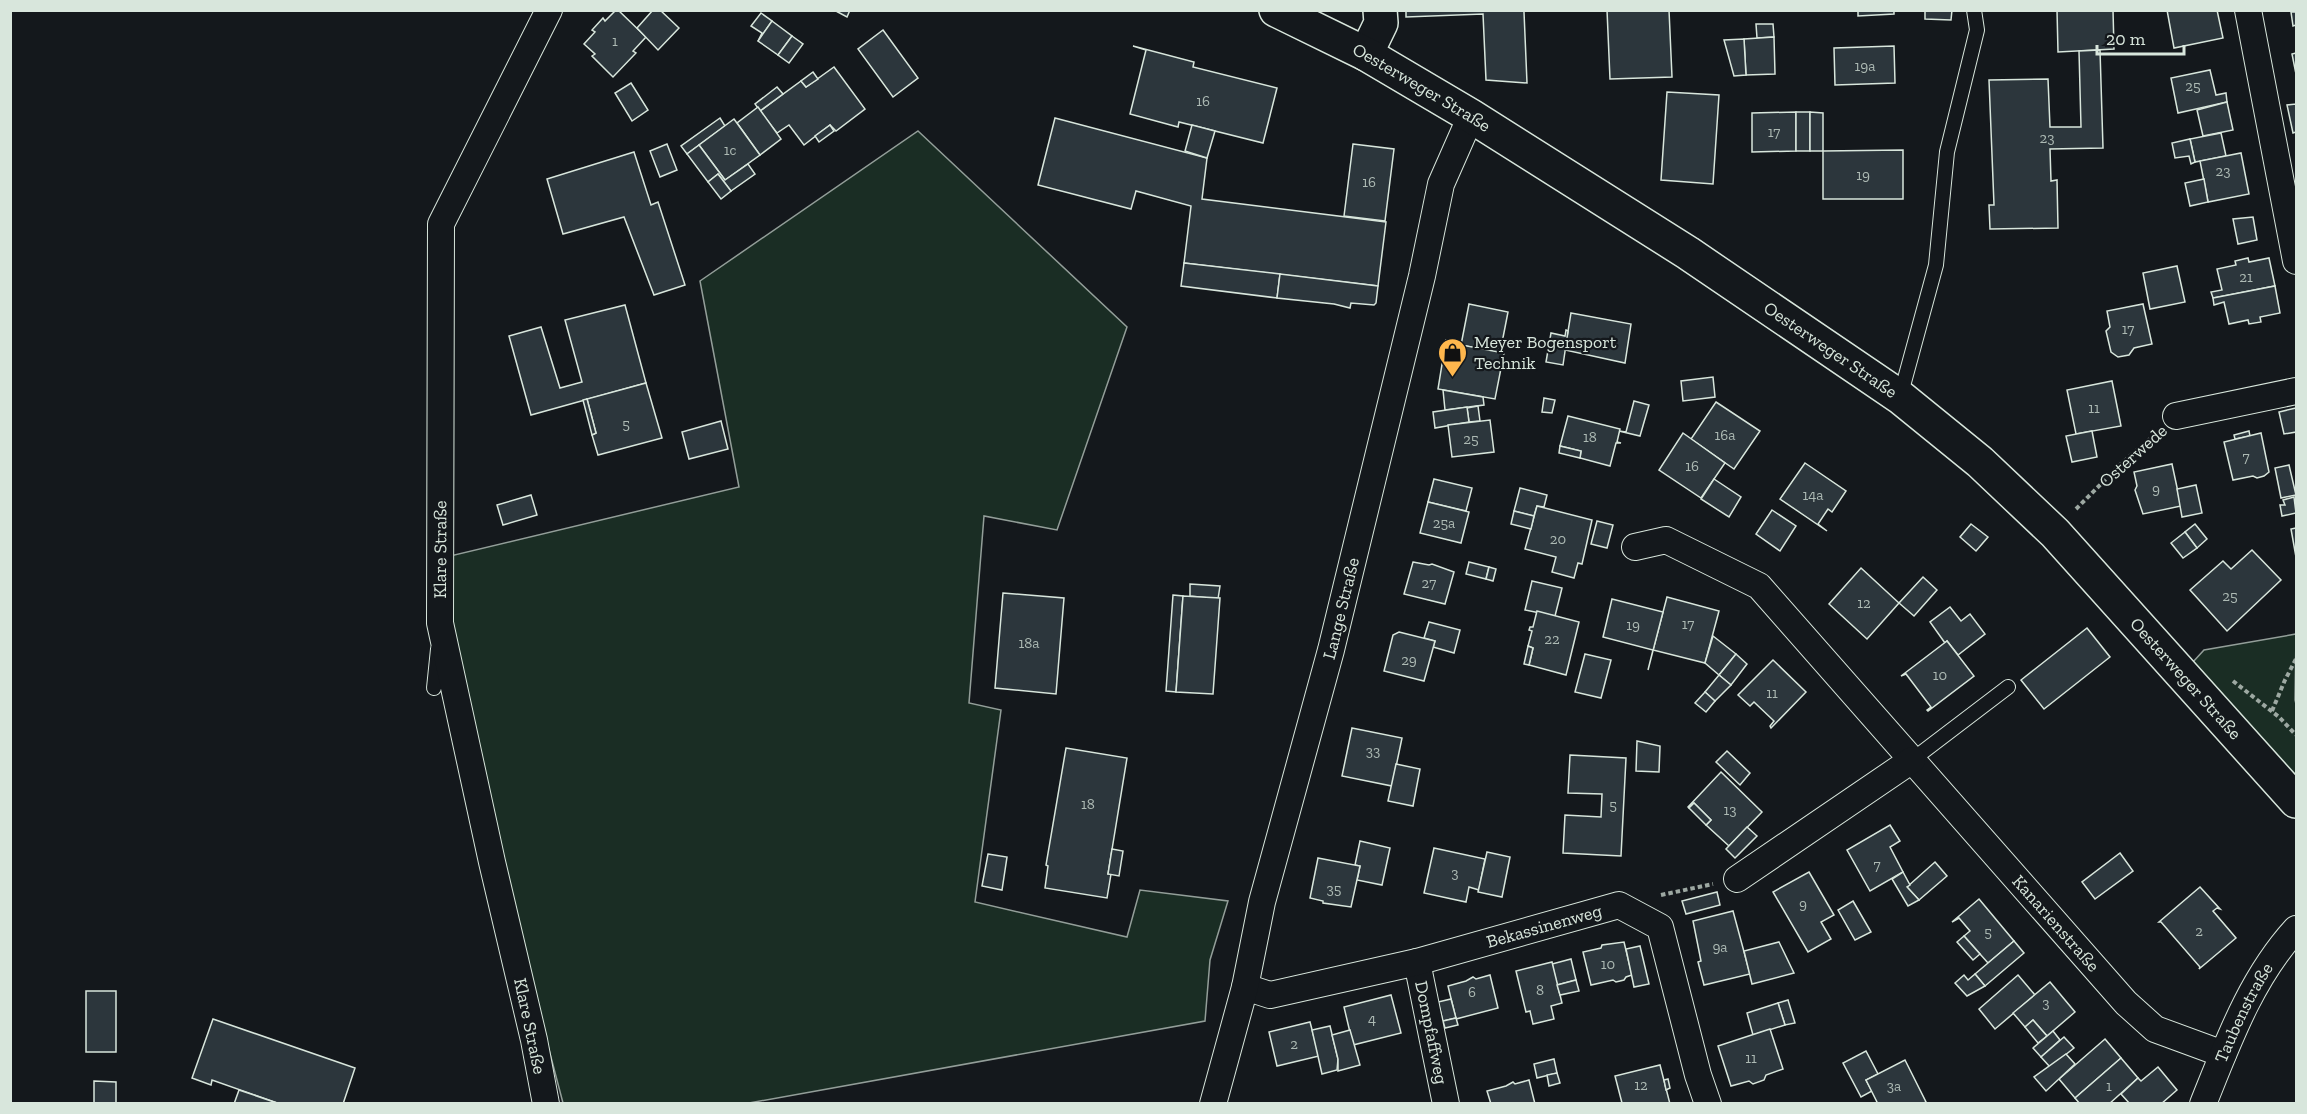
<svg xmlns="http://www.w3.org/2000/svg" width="2307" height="1114" font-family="'Zilla Slab',serif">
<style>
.green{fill:#1a2d24;stroke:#939e99;stroke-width:1.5}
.building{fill:#2c363c;stroke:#d8e6dc;stroke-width:1.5}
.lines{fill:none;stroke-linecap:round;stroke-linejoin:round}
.service-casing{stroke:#d8e6dc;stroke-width:16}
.minor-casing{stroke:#d8e6dc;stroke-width:28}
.tertiary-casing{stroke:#d8e6dc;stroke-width:36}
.secondary-casing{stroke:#d8e6dc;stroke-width:36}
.path{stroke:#9da8a2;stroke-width:4;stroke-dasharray:4.5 3;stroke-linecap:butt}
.service{stroke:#14181c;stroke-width:14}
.minor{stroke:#14181c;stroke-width:26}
.tertiary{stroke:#14181c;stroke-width:33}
.secondary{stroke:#14181c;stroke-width:33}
.labels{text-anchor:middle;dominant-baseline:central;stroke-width:4.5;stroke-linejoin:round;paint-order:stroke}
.number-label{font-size:15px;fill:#adbab4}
.street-label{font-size:18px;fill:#d8e6dc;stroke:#14181c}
.poi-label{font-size:18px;fill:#d8e6dc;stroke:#14181c;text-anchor:start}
</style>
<rect width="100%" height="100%" fill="#14181c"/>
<g class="green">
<path d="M918,131L1127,327L1057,530L984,516L969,703L1001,710L975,902L1127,937L1140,890L1228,901L1210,960L1205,1021L749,1103H563L505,882L450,621V556L739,487L700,281Z"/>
<path d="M2296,634L2295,700L2296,704V777L2193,662L2204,650Z"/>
</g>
<g class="building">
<path d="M616,10H618L646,37L633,51L636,53L613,77L592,56L595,54L584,44L595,32L592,30L603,18L605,21Z"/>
<path d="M653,10H660L679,28L658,50L637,28Z"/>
<path d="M834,10H850L847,17Z"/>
<path d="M1406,10H1526L1524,12L1527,83L1486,80L1483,14L1406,17Z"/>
<path d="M1607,10H1669L1672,77L1610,79Z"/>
<path d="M1858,10H1894V14L1858,16Z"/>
<path d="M1925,10H1952L1951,20L1925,19Z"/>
<path d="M2057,10H2113L2114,49L2058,52Z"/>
<path d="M2167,10H2217L2223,38L2174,48Z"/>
<path d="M2291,12H2296V25L2293,26Z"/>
<path d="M761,13L772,21L758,41L762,33L751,26Z"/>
<path d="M772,21L792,36L778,55L758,41Z"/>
<path d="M1756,24H1773L1774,37L1757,38Z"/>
<path d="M883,30L918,78L893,97L858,49Z"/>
<path d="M792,36L803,44L789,63L778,55Z"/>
<path d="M1774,37L1775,74L1746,75L1744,39Z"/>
<path d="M1744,39L1746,75L1734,76L1724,40Z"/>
<path d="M1133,46L1194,62L1193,67L1277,88L1263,143L1179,122L1178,127L1130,114L1146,50Z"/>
<path d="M1894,46L1895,83L1835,85L1834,48Z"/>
<path d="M2100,50L2103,148L2050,149L2051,181L2057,180L2058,228L1990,229L1989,205H1994L1989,80L2048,79L2050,127H2081L2079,51Z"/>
<path d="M2296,53V74L2292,54Z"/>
<path d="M834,67L865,109L836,131L830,125L804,145L789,125L777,133L760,111L801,81L806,87Z"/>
<path d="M2210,70L2216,95L2226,93L2227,102L2178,113L2171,78Z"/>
<path d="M813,72L818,79L806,87L801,81Z"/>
<path d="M631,83L648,110L632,121L615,93Z"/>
<path d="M777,87L783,94L760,111L755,104Z"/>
<path d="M1667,92L1719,95L1713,184L1661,180Z"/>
<path d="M2227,102L2233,130L2203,136L2197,110Z"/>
<path d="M2296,104V132L2293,133L2287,105Z"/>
<path d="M758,107L781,139L760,155L737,123Z"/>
<path d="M1796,112V151L1752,152V113Z"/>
<rect x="1796" y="112" width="14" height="39"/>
<path d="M1810,112L1823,113V151H1810Z"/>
<path d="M720,118L725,126L687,154L681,146Z"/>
<path d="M1055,118L1207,158L1202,199L1386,222L1378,286L1184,263L1191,206L1136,191L1131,209L1038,185Z"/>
<path d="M734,119L760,155L725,180L699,145Z"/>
<path d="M830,125L834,131L819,142L815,136Z"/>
<path d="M1192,125L1215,131L1207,158L1185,151Z"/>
<path d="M2221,133L2226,156L2195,162L2190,139Z"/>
<path d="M2190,139L2195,162L2191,164L2189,156L2175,158L2172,143Z"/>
<path d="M667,144L677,170L660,177L650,151Z"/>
<path d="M1353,144L1394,149L1385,221L1344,216Z"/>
<path d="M699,145L725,180L748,164L755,174L731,191L718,174L708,182L687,154Z"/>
<path d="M1903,150V199H1823V151Z"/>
<path d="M634,152L651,205L658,202L685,285L654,295L624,217L563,234L547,179Z"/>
<path d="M2241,153L2249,194L2208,202L2200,161Z"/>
<path d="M718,174L731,191L721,199L708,182Z"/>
<path d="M2204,179L2208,202L2190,206L2185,183Z"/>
<path d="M2253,217L2257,240L2238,244L2233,219Z"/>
<path d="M2248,258L2249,262L2269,258L2275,286L2213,298L2211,292L2222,290L2217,269L2236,265L2235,261Z"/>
<path d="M1184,263L1280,274L1277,298L1181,286Z"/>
<path d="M2177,266L2185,302L2150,309L2143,273Z"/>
<path d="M1280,274L1378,286L1376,303L1374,305L1351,303L1350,308L1334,304L1277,298Z"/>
<path d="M2275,286L2280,313L2260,317L2261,322L2249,324L2248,320L2229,324L2224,302L2214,305L2213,298Z"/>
<path d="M1469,304L1508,312L1500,353L1461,345Z"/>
<path d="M2143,304L2152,344L2134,348L2129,355L2118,357L2111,352L2106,331L2110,327L2107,311Z"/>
<path d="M625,305L646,383L531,415L509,336L541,327L560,388L582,382L565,320Z"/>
<path d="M1571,313L1631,324L1625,363L1565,350Z"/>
<path d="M1566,330L1568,331L1563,365L1546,362L1551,333L1565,336Z"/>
<path d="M1446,340L1461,343V345L1504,353L1495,399L1438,389Z"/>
<path d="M1713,377L1715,397L1683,401L1681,381Z"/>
<path d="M2112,381L2121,426L2076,434L2067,390Z"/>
<path d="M646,383L662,438L598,455L592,435L596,433L587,399Z"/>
<path d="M1443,390L1483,397L1484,405L1445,410Z"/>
<path d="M1544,398L1555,400L1552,413L1542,412Z"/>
<path d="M587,399L596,433L592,435L583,400Z"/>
<path d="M1634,401L1649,405L1640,436L1619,431L1626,432Z"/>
<path d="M1716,402L1760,431L1734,469L1691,439Z"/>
<path d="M1478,406L1480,421L1469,422L1467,408Z"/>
<path d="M1467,407L1469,422L1435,428L1433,412Z"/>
<path d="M2296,408V432L2284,434L2279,412Z"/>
<path d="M1568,416L1620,429L1617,442L1621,443H1616L1610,466L1580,458L1581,451L1560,446Z"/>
<path d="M1490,420L1494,452L1452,457L1448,425Z"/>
<path d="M721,421L728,449L689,459L682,432Z"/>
<path d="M2092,431L2097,457L2072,462L2066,436Z"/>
<path d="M2249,431L2250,436L2235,439L2234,435Z"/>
<path d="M1683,433L1725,463L1701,498L1659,470Z"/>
<path d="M2261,433L2269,472L2264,476L2257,478L2253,476L2233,480L2224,442Z"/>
<path d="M1560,446L1581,451L1580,458L1559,453Z"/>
<path d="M1805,463L1846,491L1832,512L1828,509L1818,524L1827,531L1780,499Z"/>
<path d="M2172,464L2181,506L2143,514L2135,490L2137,486L2134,472Z"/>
<path d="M2289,465L2296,495L2281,498L2275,468Z"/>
<path d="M1434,479L1472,488L1466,511L1428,502Z"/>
<path d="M1714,479L1741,497L1729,517L1701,499Z"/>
<path d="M2196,485L2202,513L2182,517L2177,489Z"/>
<path d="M1520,488L1547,495L1544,507L1537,506L1534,516L1514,511Z"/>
<path d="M531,495L537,515L503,525L497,505Z"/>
<path d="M2294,497L2296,513L2282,516L2280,505H2285L2283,500Z"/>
<path d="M1428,502L1469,512L1461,543L1420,533Z"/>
<path d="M1537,506L1592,520L1582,564L1578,563L1574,578L1552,572L1556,557L1525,549Z"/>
<path d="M1772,510L1796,526L1780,551L1756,534Z"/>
<path d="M1514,511L1534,516L1531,529L1511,524Z"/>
<path d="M1597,521L1613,525L1607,548L1591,544Z"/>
<path d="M1971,524L1988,537L1976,551L1960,537Z"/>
<path d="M2195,524L2207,539L2197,548L2185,532Z"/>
<path d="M2296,528V557L2291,529Z"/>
<path d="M2185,532L2197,548L2183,558L2171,543Z"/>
<path d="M2252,550L2281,580L2227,631L2190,590L2223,561L2231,569Z"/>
<path d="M1413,562L1429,565L1432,564L1454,572L1445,604L1404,594Z"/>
<path d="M1469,562L1489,567L1486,579L1466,574Z"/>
<path d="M1489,567L1496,569L1493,581L1486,579Z"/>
<path d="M1861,568L1899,603L1867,639L1829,604Z"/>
<path d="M1923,577L1937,590L1914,616L1899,603Z"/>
<path d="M1532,581L1562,588L1555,616L1525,610Z"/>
<path d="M1190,584L1220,586L1218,599L1190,596Z"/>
<path d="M1003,593L1064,598L1056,694L995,688Z"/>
<path d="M1173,595L1183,596L1176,692L1166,691Z"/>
<path d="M1183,596L1220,598L1213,694L1176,692Z"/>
<path d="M1667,597L1719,611L1705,663L1653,650Z"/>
<path d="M1612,599L1663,612L1648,670L1653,650L1603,637Z"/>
<path d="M1950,607L1961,621L1970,614L1985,634L1958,655L1947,641L1945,643L1930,622Z"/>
<path d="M1537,611L1579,622L1566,675L1529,665L1533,648L1528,646L1532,631L1529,630L1530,627H1533Z"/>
<path d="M1429,622L1460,630L1454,653L1433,647L1435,641L1424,638Z"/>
<path d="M2087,628L2110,657L2044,709L2021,680Z"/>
<path d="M1399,632L1435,641L1424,681L1384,671L1393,635Z"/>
<path d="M1713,636L1736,654L1719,675L1705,663Z"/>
<path d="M1947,641L1974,676L1928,711L1927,710L1931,707L1906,674L1901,676Z"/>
<path d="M1528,646L1533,648L1529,665L1524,664Z"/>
<path d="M1585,654L1611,660L1601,698L1575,692Z"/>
<path d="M1736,654L1747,664L1731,685L1719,675Z"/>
<path d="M1773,660L1806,692L1771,728L1770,726L1774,721L1754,702L1750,706L1738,695Z"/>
<path d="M1719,675L1731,685L1715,701L1705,692Z"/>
<path d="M1705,692L1715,701L1706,712L1695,703Z"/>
<path d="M1352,728L1402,738L1392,786L1342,776Z"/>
<path d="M1637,741L1660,746L1659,772L1636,771Z"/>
<path d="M1066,748L1127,758L1108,874H1111L1107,898L1045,888L1048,866L1046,865Z"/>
<path d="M1727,751L1750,773L1740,785L1716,762Z"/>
<path d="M1570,755L1626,758L1621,856L1563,853L1565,815L1601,817L1602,794L1568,793Z"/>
<path d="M1396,764L1420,769L1413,806L1388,801Z"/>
<path d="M1721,772L1762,812L1729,846L1706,825L1711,820L1694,803L1689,808L1688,807Z"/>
<path d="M1694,803L1711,820L1706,825L1689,808Z"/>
<path d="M1890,825L1900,841L1890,847L1903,872L1870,891L1847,850Z"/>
<path d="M1747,827L1757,836L1735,858L1726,849Z"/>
<path d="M1360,841L1390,848L1382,885L1357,880L1360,866L1355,865Z"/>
<path d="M1434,848L1485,859L1479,890L1469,887L1466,902L1424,893Z"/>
<path d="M1112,849L1123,851L1119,876L1108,874Z"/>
<path d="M1487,852L1510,857L1502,897L1478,892Z"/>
<path d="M2120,853L2133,871L2095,899L2082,882Z"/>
<path d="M988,854L1007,857L1002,890L982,886Z"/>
<path d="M1318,858L1360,866L1351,907L1323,903V901L1310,898Z"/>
<path d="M1935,862L1947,876L1919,900L1907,887Z"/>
<path d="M1809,872L1834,915L1821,922L1831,939L1808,952L1773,892Z"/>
<path d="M1903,872L1910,885L1907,887L1919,900L1908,906L1892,879Z"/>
<path d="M2200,887L2220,909L2217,908L2213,911L2236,938L2199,969L2200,967L2161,922H2159Z"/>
<path d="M1717,892L1720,905L1686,914L1682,901Z"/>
<path d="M1979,899L2014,941L1988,963L1964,936L1970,931L1959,918L1952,922Z"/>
<path d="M1853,901L1871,932L1855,940L1838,910Z"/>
<path d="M1733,911L1750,974L1704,985L1698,962L1701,961L1693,921Z"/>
<path d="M1964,936L1980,954L1973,960L1957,942Z"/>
<path d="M2014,941L2024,953L1985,986L1975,974Z"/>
<path d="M1624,942L1632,975L1626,977L1624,980L1616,982L1613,980L1591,985L1583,952L1601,948L1602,945Z"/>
<path d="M1779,942L1794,973L1752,984L1744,951Z"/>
<path d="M1640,946L1649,984L1634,987L1626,949Z"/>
<path d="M1571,959L1576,980L1557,985L1552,964Z"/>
<path d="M1552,962L1562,1003L1551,1006L1554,1019L1533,1024L1530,1011L1526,1012L1516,971Z"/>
<path d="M1975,974L1985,986L1967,996L1955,983L1964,975L1968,980Z"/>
<path d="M1490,975L1498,1008L1456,1019L1448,986L1466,981L1473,977L1476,979Z"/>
<path d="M2018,975L2035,995L1995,1029L1979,1009Z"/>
<path d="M1576,980L1579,991L1560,995L1557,985Z"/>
<path d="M2050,982L2075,1012L2047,1036L2033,1020L2025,1027L2013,1013Z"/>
<rect x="86" y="991" width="30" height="61"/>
<path d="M1391,995L1401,1033L1353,1045L1344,1007Z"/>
<path d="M1451,999L1456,1018L1443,1021L1438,1002Z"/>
<path d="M1788,1000L1795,1023L1785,1025L1778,1003Z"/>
<path d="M1778,1003L1785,1025L1753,1035L1747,1013Z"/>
<path d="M1456,1018L1458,1025L1445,1028L1443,1021Z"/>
<path d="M213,1019L355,1068L343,1104H280L212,1080L211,1085L192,1078Z"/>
<path d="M2033,1020L2047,1036L2038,1043L2025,1027Z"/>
<path d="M1310,1022L1319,1056L1277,1066L1269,1032Z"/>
<path d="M1330,1026L1338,1059L1337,1070L1322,1074L1312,1030Z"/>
<path d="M1770,1029L1783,1069L1766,1075L1764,1080L1753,1084L1749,1081L1731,1086L1718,1046Z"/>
<path d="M1350,1030L1360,1065L1338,1071V1059L1332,1035Z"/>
<path d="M2053,1031L2060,1040L2041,1057L2033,1048Z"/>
<path d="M2064,1037L2074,1048L2050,1067L2041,1057Z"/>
<path d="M2105,1039L2121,1058L2075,1098L2059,1079Z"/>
<path d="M1866,1051L1878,1074L1866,1080L1872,1091L1861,1097L1843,1063Z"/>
<path d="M2066,1054L2075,1064L2046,1091L2034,1077Z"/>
<path d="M2121,1058L2138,1078L2109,1104H2080L2075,1098Z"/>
<path d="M1554,1059L1557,1073L1537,1078L1534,1064Z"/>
<path d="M1905,1060L1926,1102L1922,1104H1878L1866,1080Z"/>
<path d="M1660,1065L1670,1104L1622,1103L1615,1076Z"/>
<path d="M2158,1067L2177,1090L2161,1104H2130L2121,1094L2138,1078L2141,1081Z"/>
<path d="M1557,1073L1560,1083L1549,1086L1547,1075Z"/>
<path d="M1668,1079L1670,1088L1666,1090L1664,1080Z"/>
<path d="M1529,1080L1535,1104H1491L1487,1091L1506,1086L1513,1082L1515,1084Z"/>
<path d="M94,1081L116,1082V1104H94Z"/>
<path d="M239,1090L280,1104H234Z"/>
</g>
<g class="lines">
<defs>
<g id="service">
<path d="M1900,397L1936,265L1947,152L1977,30L1974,10"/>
<path d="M434,688L438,649"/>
<path d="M1912,760L2008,687"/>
</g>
<g id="minor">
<path d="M2248,10L2296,261"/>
<path d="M2176,416L2296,391"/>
<path id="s1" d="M1635,547L1666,540L1759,586L2126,1003L2155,1029L2223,1054"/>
<path d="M1737,879L1912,760"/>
<path id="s2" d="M1417,962L1446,1104"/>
<path id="s3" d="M1245,987L1270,995L1417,962L1619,905L1660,927L1698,1075L1708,1104"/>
<path id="s4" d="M546,1104L534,1040L492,862L440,623L441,224L549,10"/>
<path id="s5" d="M1213,1104L1245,987L1262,902L1331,650L1422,276L1441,184L1471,116"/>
<path id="s6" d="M2203,1104C2228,1042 2251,978 2296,929"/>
</g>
<path id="tertiary" d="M1366,54L1381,23L1380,10"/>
<g id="secondary">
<path id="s7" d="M1276,10L1366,54L1471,116L1688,253L1900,397L1980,462L2055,533L2296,801"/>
</g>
</defs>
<use href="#service" class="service-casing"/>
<use href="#minor" class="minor-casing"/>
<use href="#tertiary" class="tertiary-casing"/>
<use href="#secondary" class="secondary-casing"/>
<g class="path">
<path d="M2076,509L2122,463L2158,432"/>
<path d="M2233,681L2279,717L2296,735"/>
<path d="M2272,711L2285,680L2296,659"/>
<path d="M1661,895L1713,884"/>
</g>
<use href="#service" class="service"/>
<use href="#minor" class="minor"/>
<use href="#tertiary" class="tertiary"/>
<use href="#secondary" class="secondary"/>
</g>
<defs>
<symbol id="shop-pin" viewBox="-11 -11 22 30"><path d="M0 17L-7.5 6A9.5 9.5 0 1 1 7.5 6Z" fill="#ffb74d" stroke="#14181c"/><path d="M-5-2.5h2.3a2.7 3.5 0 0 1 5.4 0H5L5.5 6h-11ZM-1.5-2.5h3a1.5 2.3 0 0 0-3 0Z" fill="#111"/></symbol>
</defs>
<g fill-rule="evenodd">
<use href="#shop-pin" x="1436" y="336" width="33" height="45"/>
</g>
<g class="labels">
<g class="number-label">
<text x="615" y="41">1</text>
<text x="1865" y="66">19a</text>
<text x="2193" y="86">25</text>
<text x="1203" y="101">16</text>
<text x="1774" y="132">17</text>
<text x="2047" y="138">23</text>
<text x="730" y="150">1c</text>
<text x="2223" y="171">23</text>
<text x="1863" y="175">19</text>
<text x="1369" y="182">16</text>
<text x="2246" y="277">21</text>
<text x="2128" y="329">17</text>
<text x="2094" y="408">11</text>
<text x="626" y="424">5</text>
<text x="1725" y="435">16a</text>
<text x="1590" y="437">18</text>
<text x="1471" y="439">25</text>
<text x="2246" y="457">7</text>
<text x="1692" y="466">16</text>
<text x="2156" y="489">9</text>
<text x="1813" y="495">14a</text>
<text x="1444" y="523">25a</text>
<text x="1558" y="539">20</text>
<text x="1429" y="583">27</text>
<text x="2230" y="596">25</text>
<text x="1864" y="603">12</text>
<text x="1688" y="624">17</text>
<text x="1633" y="625">19</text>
<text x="1552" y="639">22</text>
<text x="1029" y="643">18a</text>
<text x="1409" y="660">29</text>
<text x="1940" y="675">10</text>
<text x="1772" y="693">11</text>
<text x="1373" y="751">33</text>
<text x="1088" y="804">18</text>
<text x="1613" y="805">5</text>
<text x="1730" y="810">13</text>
<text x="1877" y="865">7</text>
<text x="1455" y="873">3</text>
<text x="1334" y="889">35</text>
<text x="1803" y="904">9</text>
<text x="2199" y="931">2</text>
<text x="1988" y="932">5</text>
<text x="1720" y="947">9a</text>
<text x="1608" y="964">10</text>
<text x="1540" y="990">8</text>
<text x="1472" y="992">6</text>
<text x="2046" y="1003">3</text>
<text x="1372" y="1019">4</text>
<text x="1294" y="1044">2</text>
<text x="1751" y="1058">11</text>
<text x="1641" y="1085">12</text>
<text x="1894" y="1086">3a</text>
<text x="2109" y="1086">1</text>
</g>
<g class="street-label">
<text stroke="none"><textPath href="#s7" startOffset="165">Oesterweger Straße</textPath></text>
<text stroke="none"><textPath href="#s7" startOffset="651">Oesterweger Straße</textPath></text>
<text transform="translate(2133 456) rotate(-42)">Osterwede</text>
<text stroke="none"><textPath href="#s4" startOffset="566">Klare Straße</textPath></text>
<text stroke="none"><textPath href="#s5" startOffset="512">Lange Straße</textPath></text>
<text stroke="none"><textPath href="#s7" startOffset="1137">Oesterweger Straße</textPath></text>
<text stroke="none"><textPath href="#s1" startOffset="585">Kanarienstraße</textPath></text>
<text stroke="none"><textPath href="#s3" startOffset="309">Bekassinenweg</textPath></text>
<text stroke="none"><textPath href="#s6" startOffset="100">Taubenstraße</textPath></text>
<text transform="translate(530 1026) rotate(78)">Klare Straße</text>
<text stroke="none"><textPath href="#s2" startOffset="72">Dompfaffweg</textPath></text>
</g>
<g class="poi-label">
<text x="1474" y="342">Meyer Bogensport<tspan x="1474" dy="21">Technik</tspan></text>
</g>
</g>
<rect width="2307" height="1114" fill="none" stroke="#d8e6dc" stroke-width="24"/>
<path d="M2097 45v9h87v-9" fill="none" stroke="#d8e6dc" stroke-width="3"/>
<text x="2106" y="45" font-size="18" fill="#d8e6dc" stroke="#14181c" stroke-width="4.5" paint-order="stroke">20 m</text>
</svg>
